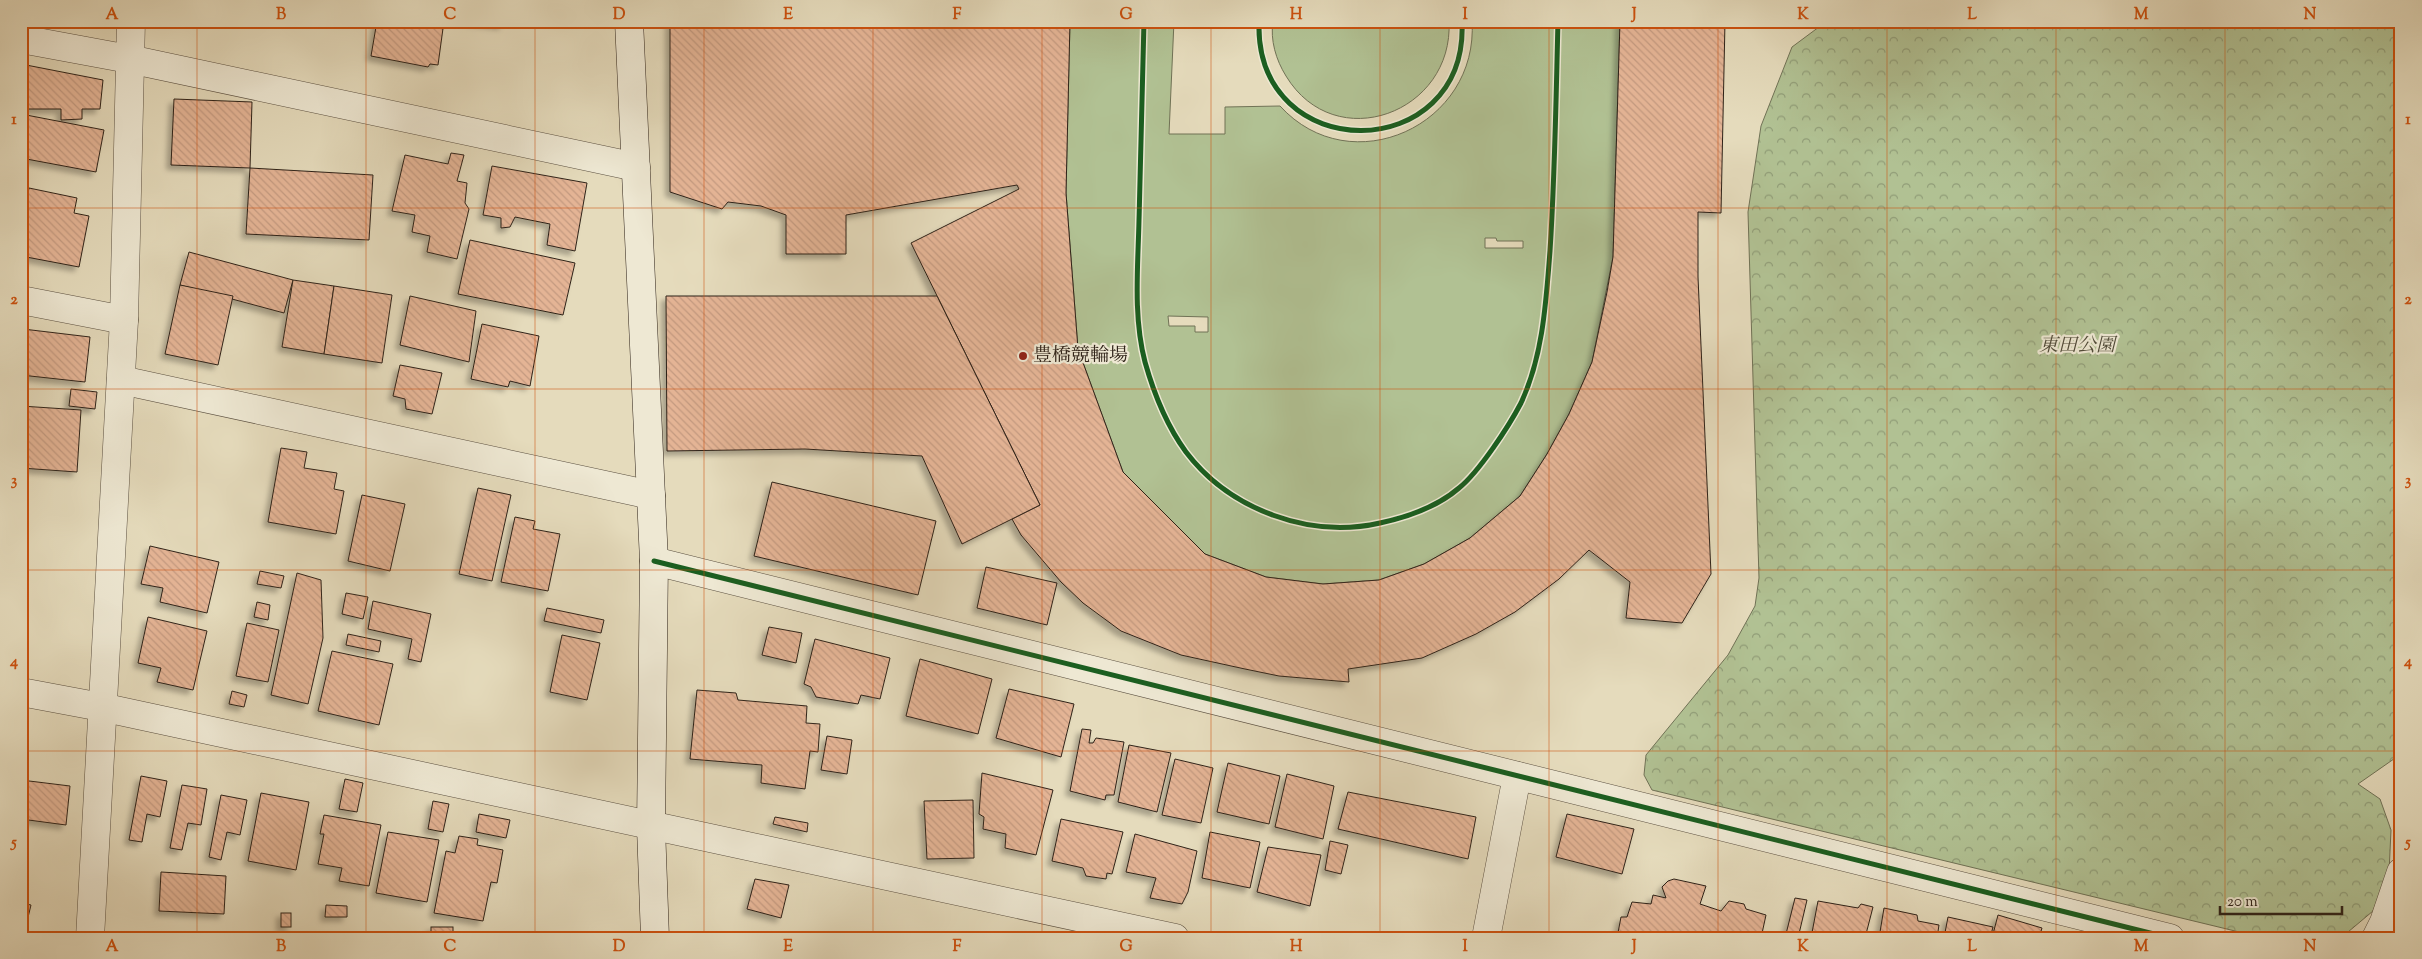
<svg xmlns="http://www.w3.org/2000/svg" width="2422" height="959" font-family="'Sorts Mill Goudy','Noto Serif JP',serif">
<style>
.grass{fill:#b1c193;stroke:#707256;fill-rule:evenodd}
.park{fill:url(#park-crowns);stroke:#707256}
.building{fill:url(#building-back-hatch);stroke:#2f2319;filter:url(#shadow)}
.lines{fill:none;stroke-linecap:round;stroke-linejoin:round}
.street-casing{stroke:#5c5142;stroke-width:29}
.secondary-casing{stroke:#2f2319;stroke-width:29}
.street{stroke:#eee8d3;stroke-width:28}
.secondary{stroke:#eee8d3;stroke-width:28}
.cycleway-casing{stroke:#eee8d3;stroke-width:8}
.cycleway{stroke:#1b5e20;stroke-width:5}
.grid{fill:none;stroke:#cc510e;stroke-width:1;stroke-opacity:0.55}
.poi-dot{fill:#8f2418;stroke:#eee8d3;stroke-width:2}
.labels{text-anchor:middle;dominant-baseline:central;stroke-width:4.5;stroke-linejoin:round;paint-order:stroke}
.park-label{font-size:19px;font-style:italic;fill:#504a38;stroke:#eee8d3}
.poi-label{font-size:19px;fill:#2f2319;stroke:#eee8d3;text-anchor:start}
.neatline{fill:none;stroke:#cc510e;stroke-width:2}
.grid-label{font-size:16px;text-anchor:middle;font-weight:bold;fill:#cc510e}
</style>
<defs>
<pattern id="park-crowns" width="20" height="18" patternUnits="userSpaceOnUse" patternTransform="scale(1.25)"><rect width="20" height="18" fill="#b1c193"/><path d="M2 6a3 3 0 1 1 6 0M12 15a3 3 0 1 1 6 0" fill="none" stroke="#909c77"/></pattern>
<pattern id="building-back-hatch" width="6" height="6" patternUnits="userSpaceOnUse" patternTransform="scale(1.25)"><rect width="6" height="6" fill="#e4b495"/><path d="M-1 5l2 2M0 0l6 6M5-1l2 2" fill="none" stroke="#c49a80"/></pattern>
<filter id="shadow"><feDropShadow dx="-4.5" dy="4.5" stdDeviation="2.5" flood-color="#0004"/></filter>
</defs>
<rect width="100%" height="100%" fill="#e5dbbc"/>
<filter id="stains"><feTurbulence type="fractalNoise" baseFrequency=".004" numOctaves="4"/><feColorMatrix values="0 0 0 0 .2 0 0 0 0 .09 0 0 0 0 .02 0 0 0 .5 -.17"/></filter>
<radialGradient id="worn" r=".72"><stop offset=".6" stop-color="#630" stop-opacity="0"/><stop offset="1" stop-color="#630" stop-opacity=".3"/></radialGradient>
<g class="grass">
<path d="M1070,21H1174L1169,134H1225V107L1280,106C1351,184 1479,125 1472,21H1620L1613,257L1592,362L1569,414L1547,454L1520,496L1470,538L1424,564L1379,580L1323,584L1266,577L1205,554L1123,472L1078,349L1066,193ZM1485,238H1496L1497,241H1523V248H1485ZM1168,316L1208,317V332H1195V326H1169Z"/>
<path d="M1273,21H1449C1454,113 1335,157 1286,76C1276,60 1270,40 1273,21Z"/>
</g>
<path class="park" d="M1827,21H2401V754L2358,784L2380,799L2391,830L2389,873L2373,911L2348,932L2328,938H2264L1652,790L1644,775L1646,755L1728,655L1755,606L1759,578L1748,212L1761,126L1792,47Z"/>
<g class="building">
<path d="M377,21H444L438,65L430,64L428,67L371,56Z"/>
<path d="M472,21H504L503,25Z"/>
<path d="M670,21H1070L1066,193L1078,349L1123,472L1205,554L1266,577L1323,584L1379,580L1424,564L1470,538L1520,496L1547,454L1569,414L1592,362L1607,292L1613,257L1620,21H1725L1721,213L1698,212V277L1711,574L1682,623L1626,618L1630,582L1589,550L1559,579L1515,612L1476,634L1422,658L1348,669L1349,682L1279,676L1245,669L1181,655L1121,631L1083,603L1061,582L1021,535L1012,519L1040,505L911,243L1019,189L1017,185L846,215V254H786V215L761,206L728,202L722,209L670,192Z"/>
<path d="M21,64L103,80L100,109H82V119L61,120V109H21Z"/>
<path d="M174,99L252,102L250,168L171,165Z"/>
<path d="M21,114L104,130L96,172L21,158Z"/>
<path d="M451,153L464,155L457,181L467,183L465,203L469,209L457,259L427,252L430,236L412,232L415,215L392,211L405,155L448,164Z"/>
<path d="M492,166L587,183L575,251L547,245L550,224L515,217L510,227L501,228V218L483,215Z"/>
<path d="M250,168L373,175L369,240L246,234Z"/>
<path d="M29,188L77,198L74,213L89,216L79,267L21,256V204H26Z"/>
<path d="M470,240L575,263L563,315L458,294Z"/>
<path d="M189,252L293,280L284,313L180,285Z"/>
<path d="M293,280L334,286L324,354L282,347Z"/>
<path d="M180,285L233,296L218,365L165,354Z"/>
<path d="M334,286L392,295L382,363L324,354Z"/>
<path d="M410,296L476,311L469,362L400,345Z"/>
<path d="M666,296H937L1040,505L962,544L922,456L805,449L667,451Z"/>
<path d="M482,324L539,336L530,386L510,381L508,387L471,379Z"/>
<path d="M23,329L90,337L85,382L21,375Z"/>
<path d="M400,365L442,373L432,414L406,409L405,399L393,396Z"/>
<path d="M71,389L97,392L95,409L69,406Z"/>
<path d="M21,406L81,410L77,472L21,468Z"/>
<path d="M281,448L307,452L304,468L337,473L334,489L344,491L336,534L268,522Z"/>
<path d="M772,482L936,521L918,595L754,556Z"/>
<path d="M478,488L511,495L492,581L459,574Z"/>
<path d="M362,495L405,504L390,571L348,561Z"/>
<path d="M515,517L535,521L533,529L560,534L548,591L501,582Z"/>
<path d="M150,546L219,562L207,613L160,602L163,588L141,584Z"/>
<path d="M986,567L1057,583L1047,625L977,608Z"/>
<path d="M260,571L284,576L281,588L257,584Z"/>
<path d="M297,573L321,580L323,638L308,704L271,695Z"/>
<path d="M346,593L368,597L363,619L342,614Z"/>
<path d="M373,601L431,614L421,662L408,659L412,639L368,629Z"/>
<path d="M257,602L270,605L268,620L254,617Z"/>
<path d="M547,608L604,620L601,633L544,621Z"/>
<path d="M148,617L207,631L193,690L157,682L161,668L138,663Z"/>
<path d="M247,623L279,630L268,682L236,676Z"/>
<path d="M769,627L802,633L796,663L762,655Z"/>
<path d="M348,634L381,641L379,652L346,645Z"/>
<path d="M562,635L600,643L587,700L550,692Z"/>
<path d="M815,639L890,658L880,699L861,695L858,704L816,697L811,687L804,684Z"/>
<path d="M332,651L393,664L379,725L318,711Z"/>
<path d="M920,659L992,679L978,734L906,716Z"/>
<path d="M1009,689L1074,704L1061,757L996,738Z"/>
<path d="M697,690L736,693L738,700L807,706L806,723L820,724L818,752L810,751L805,789L761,783L762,765L690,759Z"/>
<path d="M232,691L247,695L244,707L229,704Z"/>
<path d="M1082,729L1091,730L1089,743H1093L1096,738L1124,742L1114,795H1106L1105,800L1070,791Z"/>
<path d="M827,736L852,740L847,774L821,770Z"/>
<path d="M1129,745L1171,753L1157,812L1118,802Z"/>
<path d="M1175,759L1213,768L1201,823L1162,815Z"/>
<path d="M1228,763L1280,776L1269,824L1217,812Z"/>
<path d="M982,773L1053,790L1036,855L1005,848L1006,834L983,829L984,817L979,814Z"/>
<path d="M1287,774L1334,786L1323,839L1275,827Z"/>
<path d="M141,776L167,781L160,817L147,814L142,842L129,840Z"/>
<path d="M345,779L363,783L357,812L339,809Z"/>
<path d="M21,780L70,786L66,825L21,819Z"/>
<path d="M182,785L207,789L201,825L188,823L182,850L170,848Z"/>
<path d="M1348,792L1476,817L1468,859L1338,829Z"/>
<path d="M261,793L309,802L296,870L248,861Z"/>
<path d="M221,795L247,800L240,835L227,832L221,860L209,857Z"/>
<path d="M973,800L974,858L927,859L924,801Z"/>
<path d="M433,801L449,804L443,832L428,829Z"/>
<path d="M479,814L510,820L506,838L476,832Z"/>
<path d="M1567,814L1634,829L1622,874L1556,857Z"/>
<path d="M324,815L381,825L369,886L339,881L342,868L318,864L324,834H320Z"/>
<path d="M775,817L808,823L807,832L773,824Z"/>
<path d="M1061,819L1123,832L1112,874L1107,873L1106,879L1086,876L1083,868L1052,861Z"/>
<path d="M388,832L439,840L427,902L376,893Z"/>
<path d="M1210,832L1260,842L1250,888L1202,878Z"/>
<path d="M1135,834L1197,851L1188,892L1182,904L1150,898L1156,878L1126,872Z"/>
<path d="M459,836L478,839L477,845L503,850L497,883L491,882L483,921L434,913L446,851L455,853Z"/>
<path d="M1330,841L1348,845L1341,874L1325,870Z"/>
<path d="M1268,847L1321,855L1310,906L1257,892Z"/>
<path d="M161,872L226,876L224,914L159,911Z"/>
<path d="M755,879L789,885L781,918L747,909Z"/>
<path d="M1674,879L1706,886L1700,904L1721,911L1729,901L1744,904L1746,909L1766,915L1761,938H1617L1621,917H1627L1632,902L1651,904L1653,895L1666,898L1662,887L1668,881Z"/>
<path d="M1795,898L1807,900L1798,938H1785Z"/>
<path d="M1818,901L1858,908L1861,904L1873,907L1865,938H1811Z"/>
<path d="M21,903L31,905L23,938H21Z"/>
<path d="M326,905L347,906V917H325Z"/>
<path d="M1884,908L1917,915L1918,921L1939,925L1937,938H1879Z"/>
<rect x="281" y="913" width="10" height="14"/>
<path d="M1998,915L2042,928L2039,938H1992Z"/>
<path d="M1948,917L1993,927L1990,938H1944Z"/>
<rect x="431" y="927" width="22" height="11"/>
<rect x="403" y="932" width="17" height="6"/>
<path d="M881,933L897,937V938H879Z"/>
<path d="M851,934L867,938H850Z"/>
<rect x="227" y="936" width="43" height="2"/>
</g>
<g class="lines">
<defs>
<g id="street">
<path d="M21,39L129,59L636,167"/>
<path d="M21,300L124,320"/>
<path d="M121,380L651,495"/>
<path d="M654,561L2170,938"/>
<path d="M21,692L101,707L1175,938"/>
<path d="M90,938L124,320L131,21"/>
<path d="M1486,938L1517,776"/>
<path d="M2376,938L2384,922L2401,872"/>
</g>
<path id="secondary" d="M629,21L654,561L651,827L655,938"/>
</defs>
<use href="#street" class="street-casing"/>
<use href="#secondary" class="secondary-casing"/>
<use href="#street" class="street"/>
<use href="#secondary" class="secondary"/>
<defs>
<g id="cycleway">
<path d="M1144,21C1142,88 1141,154 1139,220C1138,267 1133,316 1145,362C1154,394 1167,426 1186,452C1230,510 1310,539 1380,523C1408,517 1437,507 1459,488C1479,472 1509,426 1521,403C1543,356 1546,302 1550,251C1555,175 1556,98 1558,21"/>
<path d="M1176,21L1259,23"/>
<path d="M1259,21C1254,168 1469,166 1462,21"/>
<path d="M654,561L2170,938"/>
</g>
</defs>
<use href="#cycleway" class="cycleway-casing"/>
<use href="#cycleway" class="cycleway"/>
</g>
<path class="grid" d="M197,21V938M366,21V938M535,21V938M704,21V938M873,21V938M1042,21V938M1211,21V938M1380,21V938M1549,21V938M1718,21V938M1887,21V938M2056,21V938M2225,21V938M21,208H2401M21,389H2401M21,570H2401M21,751H2401"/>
<circle class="poi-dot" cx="1023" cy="356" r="5"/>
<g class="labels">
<g class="park-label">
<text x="2077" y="346">東田公園</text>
</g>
<g class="poi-label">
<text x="1033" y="356">豊橋競輪場</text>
</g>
</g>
<rect width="2422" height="959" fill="none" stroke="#e5dbbc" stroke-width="55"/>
<path d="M2220 906v8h122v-8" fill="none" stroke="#2f2319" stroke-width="2.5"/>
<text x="2227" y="906" font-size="15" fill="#2f2319" stroke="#eee8d3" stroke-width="4" paint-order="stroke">20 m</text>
<rect x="28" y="28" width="2366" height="904" class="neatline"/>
<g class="grid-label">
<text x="112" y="19">A</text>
<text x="281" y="19">B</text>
<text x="450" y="19">C</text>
<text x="619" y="19">D</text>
<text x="788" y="19">E</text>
<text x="957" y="19">F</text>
<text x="1126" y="19">G</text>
<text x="1296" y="19">H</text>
<text x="1465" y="19">I</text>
<text x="1634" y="19">J</text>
<text x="1803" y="19">K</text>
<text x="1972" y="19">L</text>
<text x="2141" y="19">M</text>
<text x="2310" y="19">N</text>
<text x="14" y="124">1</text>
<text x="2408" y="124">1</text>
<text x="14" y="304">2</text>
<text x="2408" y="304">2</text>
<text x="14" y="485">3</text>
<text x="2408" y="485">3</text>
<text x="14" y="666">4</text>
<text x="2408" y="666">4</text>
<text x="14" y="847">5</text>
<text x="2408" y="847">5</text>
<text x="112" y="951">A</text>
<text x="281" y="951">B</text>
<text x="450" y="951">C</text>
<text x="619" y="951">D</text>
<text x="788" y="951">E</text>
<text x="957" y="951">F</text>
<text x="1126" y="951">G</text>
<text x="1296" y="951">H</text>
<text x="1465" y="951">I</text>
<text x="1634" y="951">J</text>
<text x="1803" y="951">K</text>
<text x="1972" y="951">L</text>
<text x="2141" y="951">M</text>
<text x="2310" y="951">N</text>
</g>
<rect width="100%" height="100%" filter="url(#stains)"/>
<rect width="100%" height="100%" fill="url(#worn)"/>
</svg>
